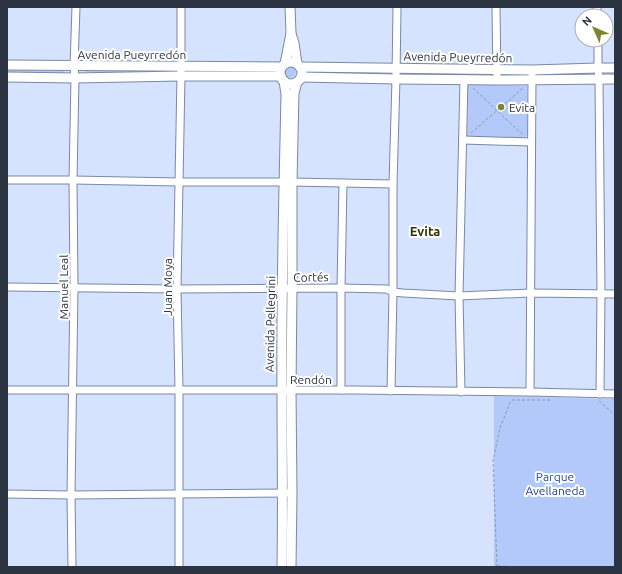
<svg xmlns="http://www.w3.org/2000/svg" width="622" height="574" font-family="Ubuntu,sans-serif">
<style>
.green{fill:#b2c9f9}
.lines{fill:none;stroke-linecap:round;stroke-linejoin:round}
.street-casing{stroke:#7988a6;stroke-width:9}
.secondary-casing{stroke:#7988a6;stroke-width:11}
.path{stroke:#8e98ad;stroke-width:1;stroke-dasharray:3 2;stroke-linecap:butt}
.street{stroke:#fff;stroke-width:7}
.secondary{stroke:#fff;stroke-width:9}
.poi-dot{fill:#7c8531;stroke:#fff;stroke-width:1.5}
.labels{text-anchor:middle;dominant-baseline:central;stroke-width:4;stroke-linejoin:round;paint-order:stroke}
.street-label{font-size:12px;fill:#2d3441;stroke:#fff}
.poi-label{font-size:12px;fill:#2d3441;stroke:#fff;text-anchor:start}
.park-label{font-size:12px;fill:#25479b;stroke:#fff}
.neighbourhood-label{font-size:13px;font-weight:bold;fill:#30340b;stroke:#fff}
</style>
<rect width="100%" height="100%" fill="#d6e3fe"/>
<g class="green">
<circle cx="290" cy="72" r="6"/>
<path d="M7,70L64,71V73L7,72Z"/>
<path d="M85,70L169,71V73L85,72Z"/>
<path d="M404,71L487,72V76L404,75Z"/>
<path d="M468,84L527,86V135L525,138H467Z"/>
<path d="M494,396L615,399V567H494Z"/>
</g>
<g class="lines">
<defs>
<g id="street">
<path d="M496,7L497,80"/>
<path d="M597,7V16"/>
<path d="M598,40V68L599,79L601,294L600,394"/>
<path d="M463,140L531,142"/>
<path d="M7,180H73L179,182H292L393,184"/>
<path d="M7,287L177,289L341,288L387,289L393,292L403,293L459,296L530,293L615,294"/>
<path d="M7,390H353L530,392L615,394"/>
<path d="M341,390V288L343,183"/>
<path d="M391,391L393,292V184L396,79L397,7"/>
<path d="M461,392L459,296L464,79"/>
<path d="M530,392L532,76"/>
<path d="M7,494L71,495L292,493"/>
<path d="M72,567L71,495L74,287L73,180L75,78L74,66L76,7"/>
<path d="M179,567V390L177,289L181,76V7"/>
</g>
<g id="secondary">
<path d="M291,34L294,43L297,64"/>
<circle cx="291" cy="73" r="11"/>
<path d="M285,64L291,33L290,7"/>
<path d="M7,65L281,67"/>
<path d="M300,67L532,70L598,68H615"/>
<path d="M7,77L75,78L181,76H281"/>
<path d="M301,77L396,79L497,80L615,79"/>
<path d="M282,567C283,508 282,450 282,391C281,292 284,193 286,94L284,81"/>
<path d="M291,567L292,493L291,390L292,288V182L294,93L297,82"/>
</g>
</defs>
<use href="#street" class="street-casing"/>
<use href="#secondary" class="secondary-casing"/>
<g class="path">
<path d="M473,88L523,135"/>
<path d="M471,133L523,88"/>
<path d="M512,400H552"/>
<path d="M599,401L615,415"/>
<path d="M498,566L523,567"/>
<path d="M497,567L493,461L500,428L511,400"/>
</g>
<use href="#street" class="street"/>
<use href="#secondary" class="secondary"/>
</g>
<circle class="poi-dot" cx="501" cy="107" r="4"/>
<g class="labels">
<g class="street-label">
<text x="132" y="54">Avenida Pueyrredón</text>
<text transform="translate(458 57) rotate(1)">Avenida Pueyrredón</text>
<text transform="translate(311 277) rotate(-1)">Cortés</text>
<text transform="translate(63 287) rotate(-90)">Manuel Leal</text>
<text transform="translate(167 287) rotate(-90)">Juan Moya</text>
<text transform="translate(270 324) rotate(-89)">Avenida Pellegrini</text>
<text x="311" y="379">Rendón</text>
</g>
<g class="poi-label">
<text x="509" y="107">Evita</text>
</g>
<g class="park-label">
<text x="555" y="476">Parque<tspan x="555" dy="14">Avellaneda</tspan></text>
</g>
<g class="neighbourhood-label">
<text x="425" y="231">Evita</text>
</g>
</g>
<rect width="622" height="574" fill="none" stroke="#2d3441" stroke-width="16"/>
<g transform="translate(594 28) rotate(315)"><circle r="19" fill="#ffffff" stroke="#abaeb3"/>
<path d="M0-3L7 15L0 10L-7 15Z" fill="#7c8531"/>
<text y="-6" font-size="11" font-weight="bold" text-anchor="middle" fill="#2d3441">N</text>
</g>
</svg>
